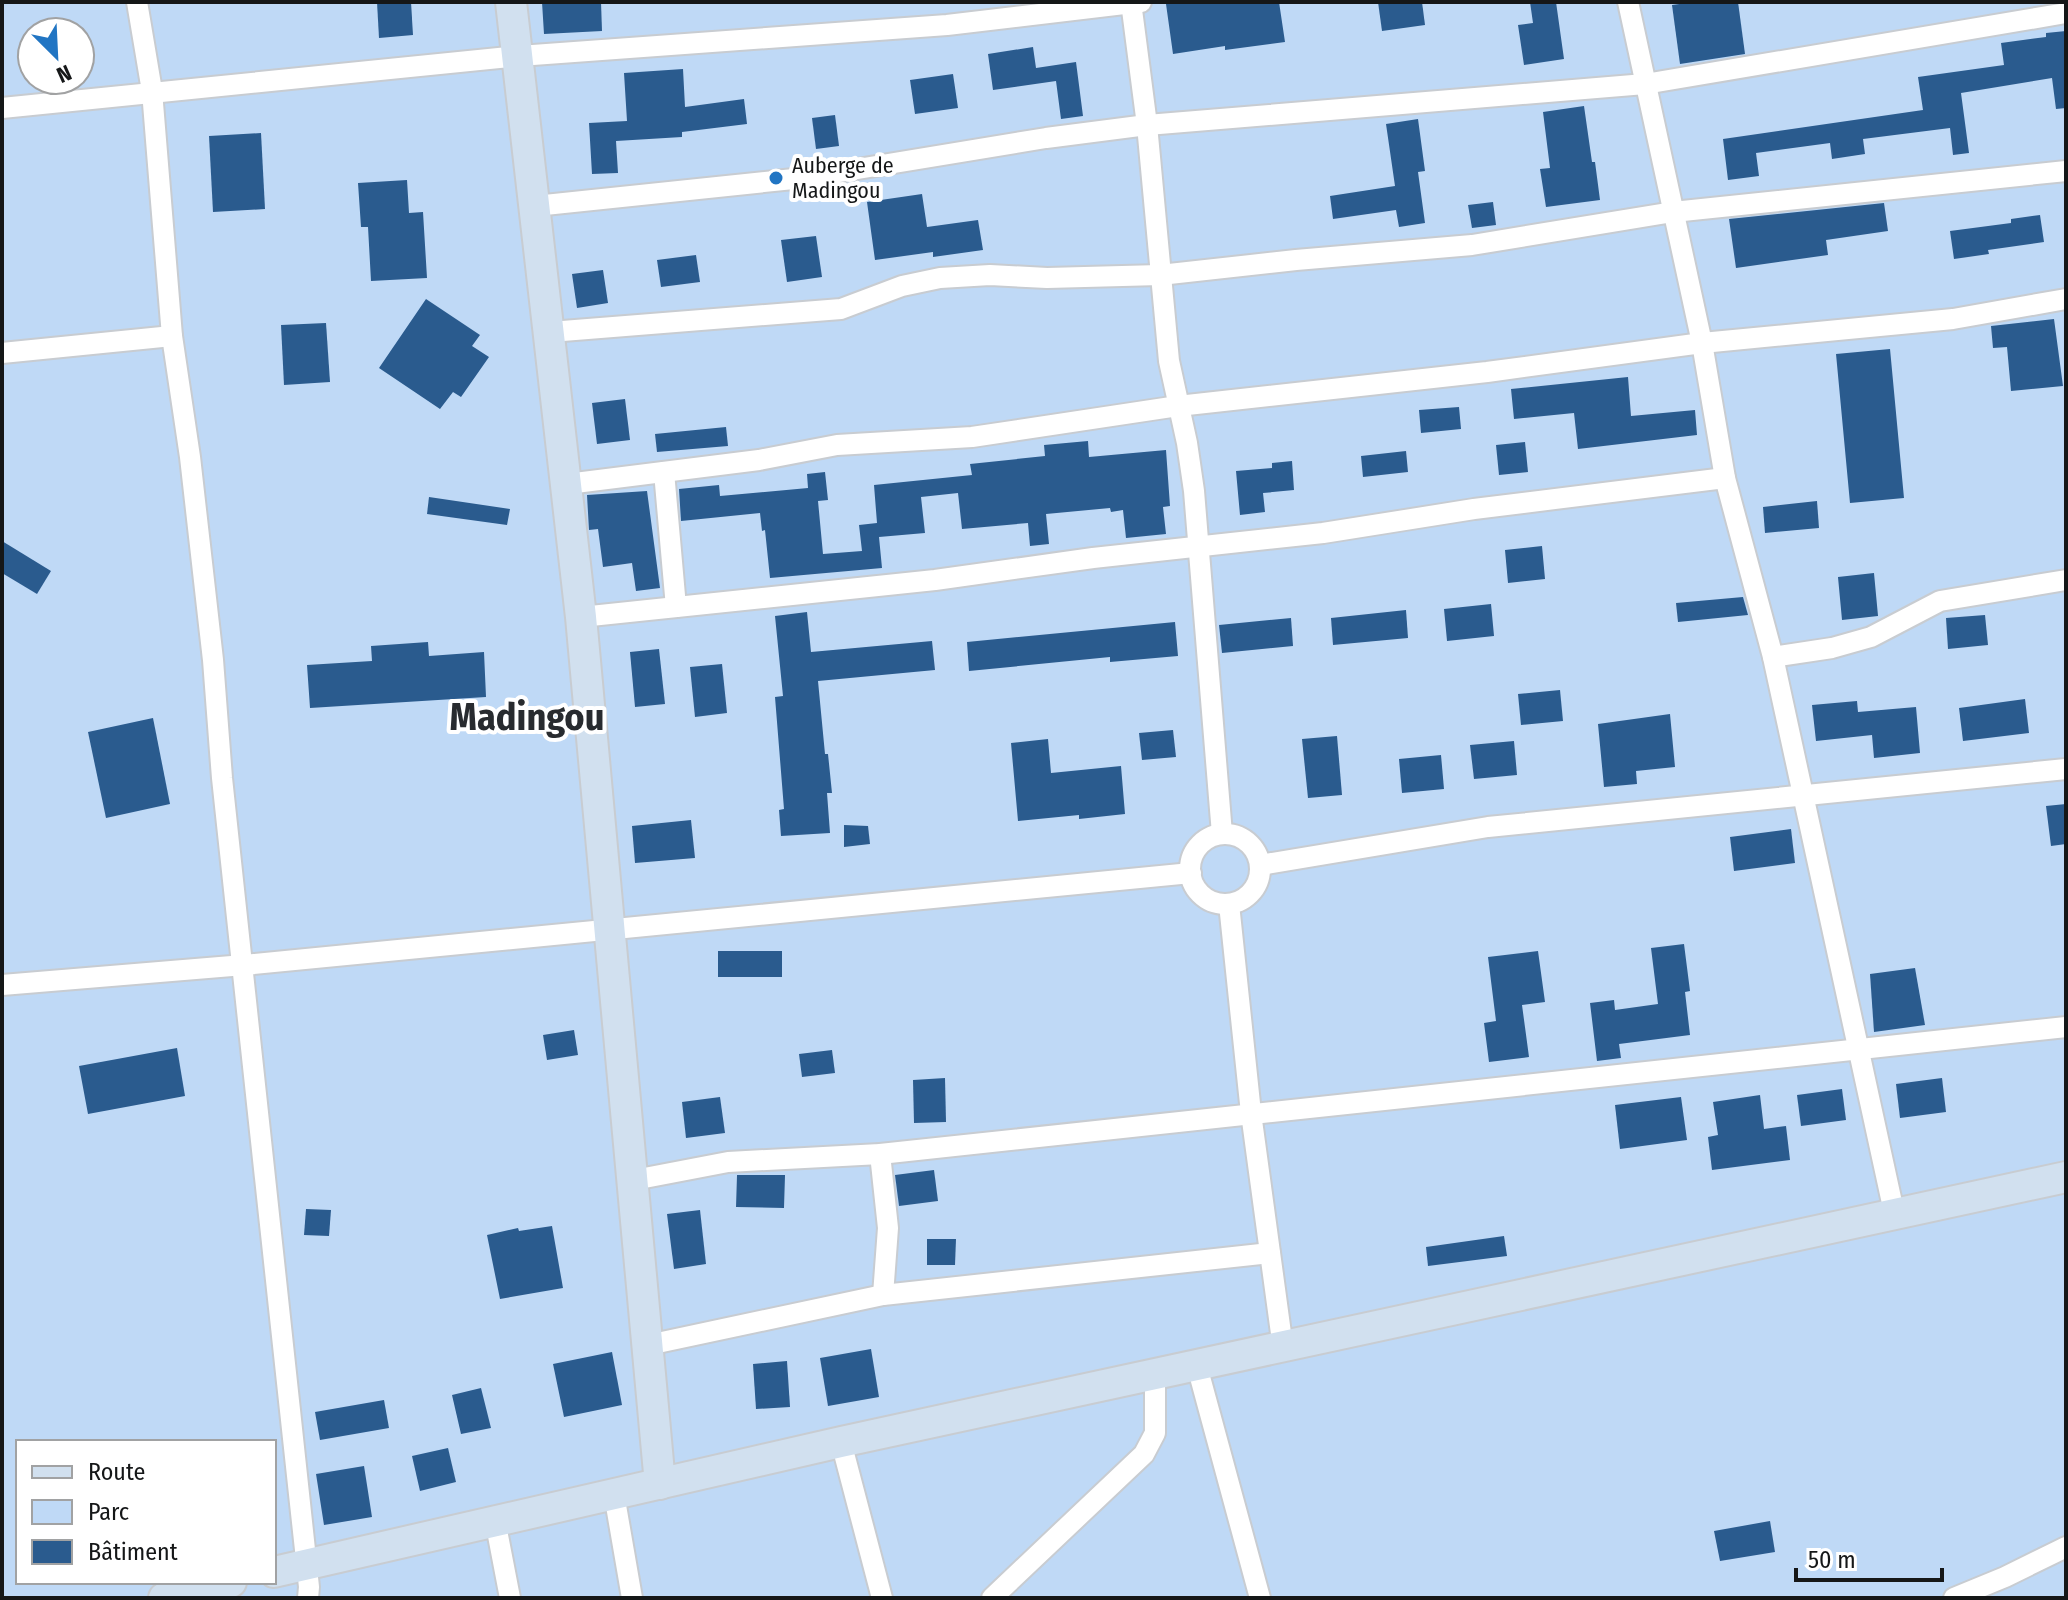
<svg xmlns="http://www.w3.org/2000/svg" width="2068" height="1600" font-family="'Fira Sans Condensed',sans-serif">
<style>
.green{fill:#bfd9f6;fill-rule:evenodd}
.building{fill:#2a5b8e}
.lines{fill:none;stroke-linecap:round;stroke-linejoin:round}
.street-casing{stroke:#c8ccd1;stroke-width:24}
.secondary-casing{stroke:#c8ccd1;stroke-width:34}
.street{stroke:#fff;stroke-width:20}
.secondary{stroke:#d1e0ef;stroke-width:30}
.poi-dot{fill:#2175c3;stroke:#fff;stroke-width:3}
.labels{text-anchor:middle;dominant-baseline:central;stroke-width:8;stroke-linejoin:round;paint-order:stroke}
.poi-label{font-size:22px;fill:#151718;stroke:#fff;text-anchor:start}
.town-label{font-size:38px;font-weight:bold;fill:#282b2f;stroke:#fff}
</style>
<rect width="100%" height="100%" fill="#f9fcff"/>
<path class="green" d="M2,2H2066V1598H2ZM32,32H80V80H32ZM18,1442H274V1582H18Z"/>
<g class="building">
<path d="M377,2H411L413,35L379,38Z"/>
<path d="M542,2H601L602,31L544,34Z"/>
<path d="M1185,2H1279L1285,42L1225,50V46L1173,54L1166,4Z"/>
<path d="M1378,2H1422L1425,25L1382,31Z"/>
<path d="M1530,2H1556L1564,59L1524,65L1518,25L1533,23Z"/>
<path d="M1694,2H1738L1745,54L1680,64L1672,5Z"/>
<path d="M2066,31V108L2056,109L2052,78L1961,93L1969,153L1953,155L1950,128L1863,139L1865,154L1832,159L1830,143L1756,153L1759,176L1728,180L1723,139L1923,110L1918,77L2004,65L2001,43L2046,37V33Z"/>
<path d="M1033,47L1036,68L1076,62L1083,116L1061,119L1056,81L993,90L988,54Z"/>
<path d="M683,69L685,107L744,99L747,124L682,132V137L616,141L618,173L592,174L589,123L627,121L624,73Z"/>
<path d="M953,74L958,108L915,114L910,80Z"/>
<path d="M1584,106L1592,162H1595L1600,200L1546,207L1540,169L1550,168L1543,112Z"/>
<path d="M835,115L839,146L816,149L812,118Z"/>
<path d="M1418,119L1425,171L1418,172L1425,223L1399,227L1396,210L1333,219L1330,196L1395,186L1386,124Z"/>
<path d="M261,133L265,209L213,212L209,136Z"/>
<path d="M407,180L409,213L423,212L427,278L371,281L368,227H361L358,183Z"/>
<path d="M922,194L927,227L978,220L983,250L933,257V252L875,260L867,202Z"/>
<path d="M1493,202L1496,225L1472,228L1468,205Z"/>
<path d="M1884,203L1888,231L1826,240L1828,255L1736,268L1729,219Z"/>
<path d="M2040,215L2044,242L1988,250L1989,254L1954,259L1950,231L2011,223V219Z"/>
<path d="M816,236L822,277L787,282L781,240Z"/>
<path d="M696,255L700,282L661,287L657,260Z"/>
<path d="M603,270L608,303L577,308L572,274Z"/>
<path d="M426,299L480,335L472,346L489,357L461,397L453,392L440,409L379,368Z"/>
<path d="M2054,319L2063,386L2011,391L2007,347L1993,348L1991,326Z"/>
<path d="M326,323L330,382L284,385L281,325Z"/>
<path d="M1890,349L1904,498L1850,503L1836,354Z"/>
<path d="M1628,377L1631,416L1695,410L1697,435L1578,449L1574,413L1514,419L1511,389Z"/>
<path d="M625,399L630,440L597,444L592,403Z"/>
<path d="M1459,407L1461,429L1421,433L1419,410Z"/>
<path d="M726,427L728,446L657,452L655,434Z"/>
<path d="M1088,441L1089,457L1166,450L1170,506L1163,507L1166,534L1126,538L1123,510L1111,512L1110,508L1046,514L1049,544L1030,546L1028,523L962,529L958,493L921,497L925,533L879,537L882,568L770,578L765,530L762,531L760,513L681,521L679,489L719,485L720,496L808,488L807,474L825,472L828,500L818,501L823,554L862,551L859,525L877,523L874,485L972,475L970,464L1045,456L1044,445Z"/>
<path d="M1525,442L1528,472L1499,475L1496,445Z"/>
<path d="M1406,451L1408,472L1363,477L1361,456Z"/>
<path d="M1292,461L1294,490L1263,493L1265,512L1240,515L1236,471L1272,468V463Z"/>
<path d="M647,491L660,588L636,591L632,563L603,567L598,529L589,530L587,495Z"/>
<path d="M429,497L510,509L507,525L427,514Z"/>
<path d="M1817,501L1819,528L1765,533L1763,507Z"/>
<path d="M2,541L51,571L37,594L2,573Z"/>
<path d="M1542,546L1545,579L1508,583L1505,550Z"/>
<path d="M1874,573L1878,616L1842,620L1838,577Z"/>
<path d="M1743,597L1748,615L1678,622L1676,603Z"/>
<path d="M1491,604L1494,636L1447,641L1444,609Z"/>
<path d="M1406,610L1408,638L1333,645L1331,618Z"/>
<path d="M807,612L811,652L932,641L935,670L818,681L825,754H828L832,793H827L830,833L781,836L779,810L784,809L775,697L783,696L775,616Z"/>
<path d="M1985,615L1988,645L1948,649L1946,618Z"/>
<path d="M1291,618L1293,646L1222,653L1219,625Z"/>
<path d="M1175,622L1178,656L1110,662V657L969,671L967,642Z"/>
<path d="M428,642L429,656L484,652L486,697L310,708L307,665L372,661L371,646Z"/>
<path d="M659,649L665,704L635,707L630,652Z"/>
<path d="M722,664L727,713L695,717L690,667Z"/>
<path d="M1560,690L1563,721L1521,725L1518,694Z"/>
<path d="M2025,699L2029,733L1963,741L1959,708Z"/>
<path d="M1857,701L1858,712L1916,707L1920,753L1874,758L1872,735L1816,741L1812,705Z"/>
<path d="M1670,714L1675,767L1636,771L1637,784L1604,787L1598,724Z"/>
<path d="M153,718L170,804L106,818L88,732Z"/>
<path d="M1173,730L1176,757L1142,760L1139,733Z"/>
<path d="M1337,736L1342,795L1308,798L1302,739Z"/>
<path d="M1048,739L1051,773L1121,766L1125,814L1079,819V815L1018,821L1011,743Z"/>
<path d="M1514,741L1517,775L1474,779L1470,745Z"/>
<path d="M1441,755L1444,789L1402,793L1399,759Z"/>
<path d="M2066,804V844L2051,846L2046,806Z"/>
<path d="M691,820L695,858L635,863L632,826Z"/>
<path d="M844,825L868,826L870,844L844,847Z"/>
<path d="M1791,829L1795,863L1734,871L1730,837Z"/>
<path d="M1684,944L1690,991L1685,992L1690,1035L1619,1044L1621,1058L1597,1061L1590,1003L1614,1000L1615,1010L1658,1004L1651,948Z"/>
<rect x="718" y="951" width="64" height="26"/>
<path d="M1538,951L1545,1002L1522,1005L1529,1057L1489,1062L1484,1023L1496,1021L1488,957Z"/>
<path d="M1915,968L1925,1025L1874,1032L1870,974Z"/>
<path d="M574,1030L578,1055L547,1060L543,1035Z"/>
<path d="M177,1048L185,1096L88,1114L79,1066Z"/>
<path d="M832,1050L835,1073L802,1077L799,1054Z"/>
<path d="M945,1078L946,1122L914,1123L913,1080Z"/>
<path d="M1942,1078L1946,1112L1900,1118L1896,1084Z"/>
<path d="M1842,1089L1846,1120L1801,1126L1797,1095Z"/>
<path d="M1760,1095L1764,1129L1786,1126L1790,1160L1712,1170L1708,1137L1718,1135L1713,1102Z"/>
<path d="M720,1097L725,1133L686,1138L682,1102Z"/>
<path d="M1681,1097L1687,1140L1620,1149L1615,1105Z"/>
<path d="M934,1170L938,1201L899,1206L895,1175Z"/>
<path d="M737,1175H785L784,1208L736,1207Z"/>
<path d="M306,1209L331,1210L329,1236L304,1235Z"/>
<path d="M700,1210L706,1264L674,1269L667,1214Z"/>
<path d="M552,1226L563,1288L500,1299L487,1235L518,1228L519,1231Z"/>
<path d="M1504,1236L1507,1256L1428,1266L1426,1247Z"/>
<path d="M927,1239H956L955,1265H927Z"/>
<path d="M871,1349L879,1397L828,1406L820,1358Z"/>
<path d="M612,1352L622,1405L564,1417L553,1364Z"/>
<path d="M787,1361L790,1407L756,1409L753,1364Z"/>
<path d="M481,1388L491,1428L461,1434L452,1395Z"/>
<path d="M384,1400L389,1428L320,1440L315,1412Z"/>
<path d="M448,1448L456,1482L420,1491L412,1456Z"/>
<path d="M364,1466L372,1517L324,1525L316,1474Z"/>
<path d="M1770,1521L1775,1552L1720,1561L1714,1531Z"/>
</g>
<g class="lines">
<defs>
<g id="street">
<path d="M137,2L152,91L172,336L190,457L213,660L222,778L309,1587L308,1598"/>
<path d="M1131,2L1147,125L1169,361L1187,443L1194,491L1222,834"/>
<path d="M1628,2L1702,343L1725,478L1773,657L1894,1212"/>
<path d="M2,108L519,56L947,25L1141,2"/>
<path d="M535,206L803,178L1046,138L1147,125L1645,84L2066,13"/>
<path d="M550,332L841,309L902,286L940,278L990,275L1047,278L1160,275L1296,260L1472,245L1673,212L2066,171"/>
<path d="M2,353L172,336"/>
<path d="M664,472L676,607"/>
<path d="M567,484L759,460L837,445L972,437L1178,406L1487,372L1702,343L1953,319L2066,299"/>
<path d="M581,617L935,580L1093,558L1323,533L1474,509L1725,478"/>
<path d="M1773,657L1832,648L1871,637L1940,601L2066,580"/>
<circle cx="1225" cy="869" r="35"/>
<path d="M1260,865L1488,827L2066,769"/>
<path d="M1229,904L1251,1113L1283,1348"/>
<path d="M2,985L244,965L1191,873"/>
<path d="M880,1154L888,1228L883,1295"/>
<path d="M634,1180L728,1162L880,1154L2066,1027"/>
<path d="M648,1345L883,1295L1270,1253"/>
<path d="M1197,1366L1260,1598"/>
<path d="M841,1442L882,1598"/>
<path d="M614,1494L632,1598"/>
<path d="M495,1520L510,1598"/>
<path d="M992,1598L1144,1454L1155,1433V1375"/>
<path d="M1954,1598L2005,1577L2066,1547"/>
</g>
<g id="secondary">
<path d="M511,2L581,617L660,1484"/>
<path d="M274,1572L841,1442L2066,1177"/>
<path d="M164,1598L231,1582"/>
</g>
</defs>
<use href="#street" class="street-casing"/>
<use href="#secondary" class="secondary-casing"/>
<use href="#street" class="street"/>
<use href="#secondary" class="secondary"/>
</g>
<circle class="poi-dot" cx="776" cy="178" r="8"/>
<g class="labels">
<g class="poi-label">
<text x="792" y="165">Auberge de<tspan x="792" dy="25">Madingou</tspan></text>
</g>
<g class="town-label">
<text x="527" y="717">Madingou</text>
</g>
</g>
<rect width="2068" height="1600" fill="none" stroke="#151718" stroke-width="8"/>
<rect x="16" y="1440" width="260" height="144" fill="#ffffff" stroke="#a1a2a3" stroke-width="2"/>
<rect x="32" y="1466" width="40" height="12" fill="#d1e0ef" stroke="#a1a2a3" stroke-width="2"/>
<text x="88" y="1480" font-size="24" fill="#151718">Route</text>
<rect x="32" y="1500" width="40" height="24" fill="#bfd9f6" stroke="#a1a2a3" stroke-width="2"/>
<text x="88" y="1520" font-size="24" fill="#151718">Parc</text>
<rect x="32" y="1540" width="40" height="24" fill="#2a5b8e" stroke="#a1a2a3" stroke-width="2"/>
<text x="88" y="1560" font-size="24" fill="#151718">Bâtiment</text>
<g transform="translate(56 56) rotate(156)"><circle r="38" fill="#ffffff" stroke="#a1a2a3" stroke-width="2"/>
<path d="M0-6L14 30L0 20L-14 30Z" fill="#2175c3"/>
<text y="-12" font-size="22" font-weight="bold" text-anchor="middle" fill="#151718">N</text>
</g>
<path d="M1796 1568v12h146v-12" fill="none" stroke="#151718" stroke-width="4"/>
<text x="1808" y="1568" font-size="24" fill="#151718" stroke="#ffffff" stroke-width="6" paint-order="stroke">50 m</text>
</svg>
